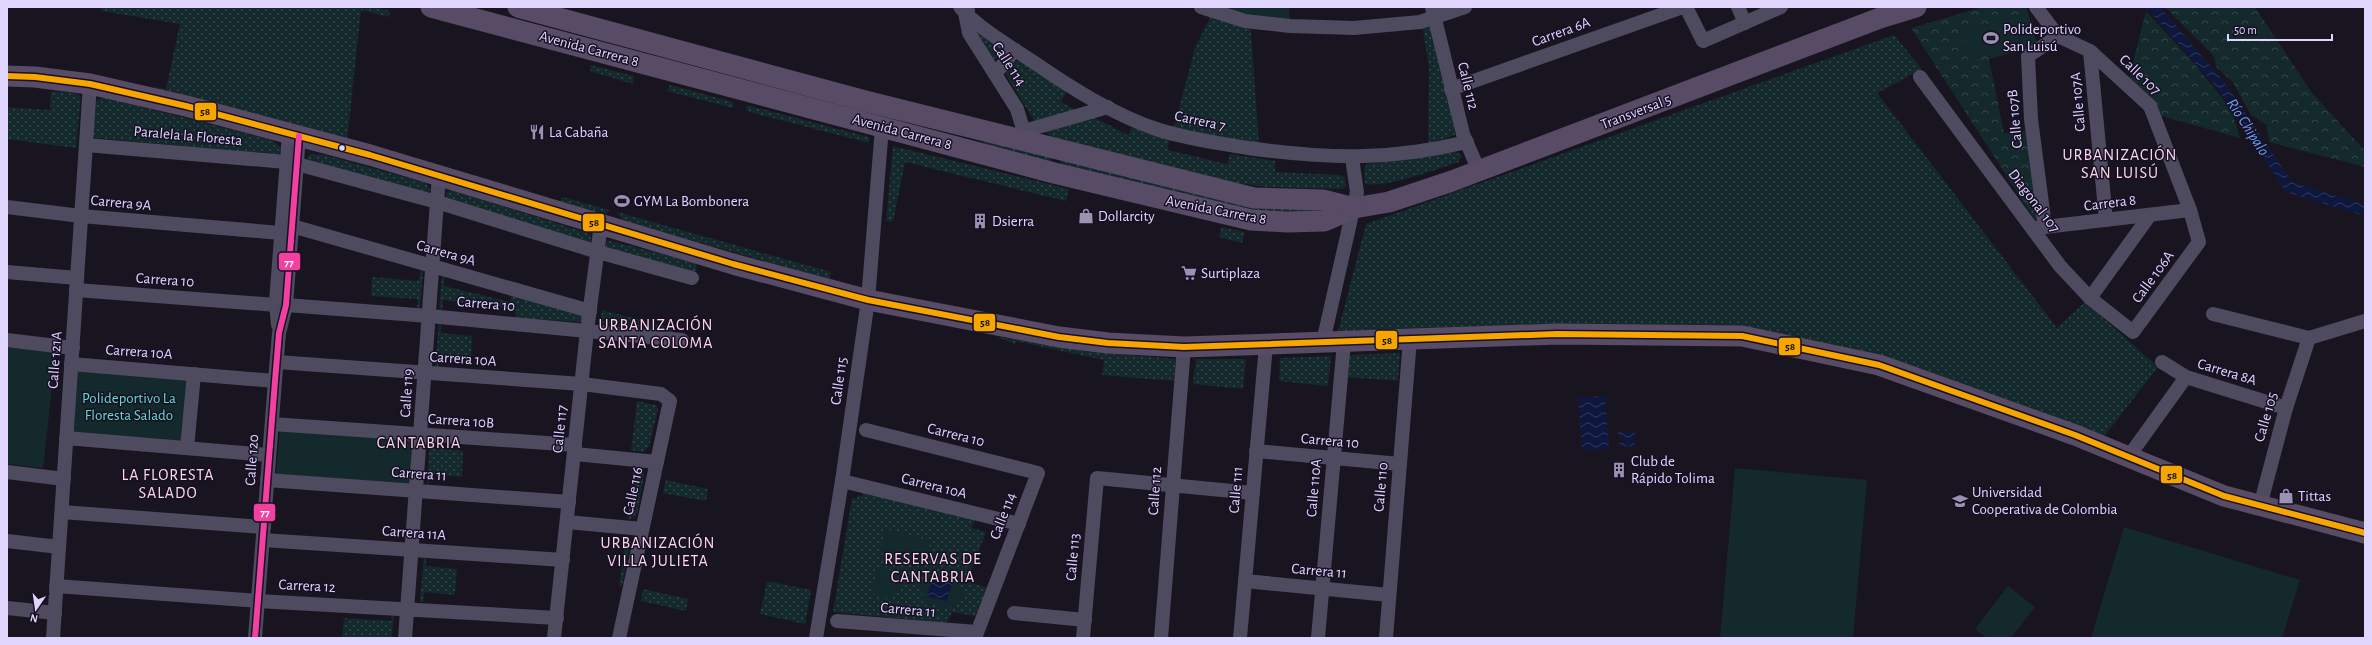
<svg xmlns="http://www.w3.org/2000/svg" width="2372" height="645" font-family="'Alegreya Sans',sans-serif">
<style>
.grass{fill:url(#grass-dots)}
.forest{fill:url(#forest-crowns)}
.green{fill:#14292c}
.water{fill:url(#water-waves)}
.lines{fill:none;stroke-linecap:round;stroke-linejoin:round}
.street{stroke:#4e4b60;stroke-width:14}
.primary{stroke:#584b65;stroke-width:21}
.bus-1-casing{stroke:#171025;stroke-width:9}
.bus-2-casing{stroke:#171025;stroke-width:9}
.bus-1{stroke:#f7a600;stroke-width:6}
.bus-2{stroke:#f240a1;stroke-width:6}
.bus-dot{fill:#e0d6fd;stroke:#171025;stroke-width:1.5}
.labels{text-anchor:middle;dominant-baseline:central;stroke-width:3;stroke-linejoin:round;paint-order:stroke}
.poi-label{font-size:15px;fill:#e0d6fd;stroke:#171025;text-anchor:start}
.street-label{font-size:15px;fill:#e0d6fd;stroke:#171025}
.park-label{font-size:15px;fill:#65dacd;stroke:#171025}
.water-label{font-size:16px;font-style:italic;fill:#6aa1f7;stroke:#171025}
.neighbourhood-label{font-size:16px;letter-spacing:1px;fill:#fdd8ea;stroke:#171025}
.line-badge{stroke:#171025;stroke-width:1.5}
.badge-label{font-size:11px;text-anchor:middle;font-weight:bold;fill:#fff}
.pale-badge-label{font-size:11px;text-anchor:middle;font-weight:bold;fill:#111}
</style>
<defs>
<pattern id="grass-dots" width="8" height="8" patternUnits="userSpaceOnUse"><rect width="8" height="8" fill="#14292c"/><path d="M2 2h.1M6 6h.1" fill="none" stroke="#36474c" stroke-width="1.8" stroke-linecap="round"/></pattern>
<pattern id="forest-crowns" width="20" height="18" patternUnits="userSpaceOnUse"><rect width="20" height="18" fill="#14292c"/><path d="M2 6a3 3 0 1 1 6 0M12 15a3 3 0 1 1 6 0" fill="none" stroke="#36474c"/></pattern>
<pattern id="water-waves" width="16" height="10" patternUnits="userSpaceOnUse"><rect width="16" height="10" fill="#0e183e"/><path d="M0 5q4-4 8 0t8 0" fill="none" stroke="#31395b"/></pattern>
</defs>
<rect width="100%" height="100%" fill="#181520"/>
<g class="grass">
<path d="M102,7H374L390,11L389,17L361,10L347,141L154,90L155,87L166,89L180,24L101,11Z"/>
<path d="M1214,10L1250,19L1259,144L1174,127L1195,48Z"/>
<path d="M1438,16L1455,135L1428,144L1429,68L1421,18Z"/>
<path d="M977,32L1003,51L997,59H994Z"/>
<path d="M1894,35L1922,69L1877,93L2057,328L2085,302L2158,367L2102,439L1715,326L1338,331L1366,224Z"/>
<path d="M1019,61L1067,91L1061,102L1076,110L1035,122L1005,73L1015,62Z"/>
<path d="M591,65L634,76L633,84L590,71Z"/>
<path d="M670,85L733,102V108L667,91Z"/>
<path d="M51,91L75,93L81,96L76,148L7,139V107L50,110Z"/>
<path d="M103,97L272,140L282,148L278,155L98,138L92,136C93,123 88,101 103,97Z"/>
<path d="M747,105L869,137V143L746,111Z"/>
<path d="M1091,116L1128,135L1133,125L1169,139L1168,150L1227,164L1230,154L1275,161V172L1340,175L1345,177L1346,186L1343,189L1267,187L1231,182L1049,136L1046,131Z"/>
<path d="M985,140L1052,158L1050,165L983,147Z"/>
<path d="M893,146L1069,189L1066,201L905,162L893,222L886,221Z"/>
<path d="M1455,152L1462,155L1459,162C1443,167 1377,191 1365,183L1364,169L1367,164Z"/>
<path d="M310,154L325,155L426,183L430,189L429,195L308,160L307,157Z"/>
<path d="M1061,160L1324,210L1321,215L1252,214L1059,167Z"/>
<path d="M451,190L588,233L591,235V244L446,200V192Z"/>
<path d="M562,197L610,210L604,215L560,203Z"/>
<path d="M617,212L831,272L829,279L623,221Z"/>
<path d="M1221,227L1245,232L1242,243L1219,237Z"/>
<path d="M607,240L697,263L695,276L605,249Z"/>
<path d="M420,271H423L420,309H417L418,299L371,296L372,277L419,281Z"/>
<path d="M442,273L445,274L444,286L510,302L512,294L582,315V322L515,318V309L443,300L442,311H439Z"/>
<path d="M602,310L675,329L674,333L600,326Z"/>
<path d="M439,323H441V333L472,336L471,361L439,359L438,369H435Z"/>
<path d="M997,337L1105,353L1176,359L1174,381L1102,375L1104,360L1016,341L1015,344Z"/>
<path d="M1400,353L1398,381L1348,377L1350,355Z"/>
<path d="M1331,356L1328,386L1279,381L1280,358Z"/>
<path d="M1196,359H1246L1243,389L1193,384Z"/>
<path d="M637,401L656,405L658,409L649,447L643,452L631,450Z"/>
<path d="M430,439H432V448L463,451L462,477L430,474L429,484H427Z"/>
<path d="M633,469L640,470L644,474L637,515L630,519H628Z"/>
<path d="M666,480L708,489L706,501L663,493Z"/>
<path d="M864,491L976,518L972,528L986,532L967,581L987,588L975,616L952,612L947,623L833,612L852,498L857,499L858,495L862,496Z"/>
<path d="M626,537L631,541L622,586H619Z"/>
<path d="M424,557H426V566L457,569L455,595L424,592L423,602H420Z"/>
<path d="M767,581L811,590L805,624L760,614Z"/>
<path d="M643,589L688,599L686,611L641,601Z"/>
<path d="M392,612H394L392,638H342L344,618L391,621Z"/>
</g>
<g class="forest">
<path d="M1983,7H2026L2028,13L1960,33L1988,54L2004,133L2027,131L2041,229L1911,28Z"/>
<path d="M2165,7H2255L2312,93L2365,151V167L2269,142L2267,125L2251,115L2232,81L2217,68L2213,55Z"/>
<path d="M2146,11L2192,61L2231,109L2240,138L2158,115L2145,91L2129,79Z"/>
</g>
<g class="green">
<path d="M1207,7H1289L1290,22Z"/>
<path d="M2028,13L2038,46L1989,59L1988,54L1968,60L1960,33Z"/>
<path d="M7,347L56,352L43,468L7,464Z"/>
<path d="M76,371L187,380L182,442L71,433Z"/>
<path d="M280,429L413,438L410,484L276,474Z"/>
<path d="M1735,468L1867,480L1853,638H1720Z"/>
<path d="M2124,527L2300,580L2282,638H2091Z"/>
<path d="M885,529L931,541L925,564L880,553Z"/>
<path d="M888,569C907,580 903,596 881,599L872,593L877,570Z"/>
<path d="M930,574L954,579L964,591L963,599L944,610L923,599L920,586Z"/>
<path d="M2008,586L2035,607L2011,638H1986L1975,629Z"/>
</g>
<g class="water">
<path d="M2146,7H2160L2224,82L2292,182L2365,205V216L2286,192L2217,88Z"/>
<path d="M1605,396L1609,449L1582,450L1578,398Z"/>
<path d="M1618,432H1635L1634,446L1619,447V443H1624V438H1618Z"/>
<path d="M932,578L952,583L947,601L927,597Z"/>
</g>
<g class="lines">
<g class="street">
<path d="M960,7C977,27 1009,46 1032,61C1071,88 1114,115 1159,130C1188,139 1219,143 1248,148C1328,159 1388,161 1467,142"/>
<path d="M1201,7L1245,21L1290,26L1354,28L1420,22L1465,7"/>
<path d="M1432,7L1463,134L1479,171"/>
<path d="M1686,7L1703,41L1781,7"/>
<path d="M1738,7L1745,23"/>
<path d="M968,10L965,13L969,33L1017,109L1027,142"/>
<path d="M2090,51L2106,220"/>
<path d="M995,74L1015,50"/>
<path d="M1920,77L2060,266L2090,298L2133,332L2199,242L2190,210L2150,106L2090,51L2058,36L2036,7"/>
<path d="M1451,89L1683,7"/>
<path d="M1024,131L1108,107"/>
<path d="M86,145L287,162"/>
<path d="M297,164L437,202L598,252L692,278"/>
<path d="M7,207L81,216L281,233"/>
<path d="M292,226L590,311"/>
<path d="M2045,227L2031,119L2028,56L2058,36"/>
<path d="M2036,228L2190,210"/>
<path d="M7,272L77,278"/>
<path d="M76,290L276,305"/>
<path d="M2090,298L2150,215"/>
<path d="M286,305L429,316L682,340"/>
<path d="M2213,314L2309,338L2365,321"/>
<path d="M278,325L276,302L289,134"/>
<path d="M7,340L73,348"/>
<path d="M1323,342L1357,192L1352,158"/>
<path d="M277,362L582,384L661,394L670,401L619,638"/>
<path d="M2162,362L2186,377L2286,408"/>
<path d="M71,364L275,381"/>
<path d="M272,424L575,445"/>
<path d="M866,430L1038,473L975,638"/>
<path d="M66,438L269,455"/>
<path d="M187,448L194,374"/>
<path d="M1256,451L1400,464"/>
<path d="M575,454L657,462"/>
<path d="M2129,456L2186,377"/>
<path d="M7,472L64,479"/>
<path d="M267,480L569,502"/>
<path d="M842,481L1019,524"/>
<path d="M2260,506L2286,408L2309,338"/>
<path d="M62,512L264,527"/>
<path d="M567,522L642,529"/>
<path d="M263,540L563,560"/>
<path d="M7,541L59,547"/>
<path d="M1245,581L1389,595"/>
<path d="M56,586L258,601L557,618"/>
<path d="M7,608L55,613"/>
<path d="M1014,613L1085,620"/>
<path d="M837,621L977,632"/>
<path d="M53,638L90,84"/>
<path d="M255,638L275,381L279,333L286,305L299,136"/>
<path d="M405,638L439,175"/>
<path d="M554,638L587,331L601,224"/>
<path d="M816,638L842,481L868,300L882,127"/>
<path d="M1083,638L1097,478L1253,493"/>
<path d="M1161,638L1184,347"/>
<path d="M1240,638L1266,345"/>
<path d="M1318,638L1344,342"/>
<path d="M1386,638L1410,339"/>
</g>
<g class="primary">
<path d="M431,7L1054,173L1251,220L1287,222L1324,221L1354,208L1389,202L1452,181L1880,18L1916,7"/>
<path d="M518,7L865,101L1226,191L1254,198L1323,200L1354,208"/>
<path d="M7,76L35,77L90,84L186,106L370,155L733,264L868,300L1059,337L1108,343L1184,347L1557,334L1742,336L1879,365L2075,435L2224,496L2365,533"/>
</g>
<defs>
<path id="bus-1" d="M7,76L35,77L90,84L186,106L370,155L733,264L868,300L1059,337L1108,343L1184,347L1557,334L1742,336L1879,365L2075,435L2224,496L2365,533"/>
<path id="bus-2" d="M255,638L275,381L279,333L286,305L299,136"/>
</defs>
<use href="#bus-1" class="bus-1-casing"/>
<use href="#bus-2" class="bus-2-casing"/>
<use href="#bus-1" class="bus-1"/>
<use href="#bus-2" class="bus-2"/>
</g>
<defs>
<symbol id="stadium-bare" viewBox="-9 -9 18 18"><path d="M0-5a6.5 5 0 1 0 0 10a6.5 5 0 1 0 0-10ZM-3.5-1.8h7v3.6h-7Z" fill="#9a92b0" stroke="#171025" stroke-width="2.5" paint-order="stroke"/></symbol>
<symbol id="restaurant-bare" viewBox="-9 -9 18 18"><path d="M-5-6h1v4h1v-4h1v4h1v-4h1v5L-1.5 .5V6h-2V.5L-5-1ZM5-6V6H3V1.5H1.5Q1.5-4 5-6Z" fill="#9a92b0" stroke="#171025" stroke-width="2.5" paint-order="stroke"/></symbol>
<symbol id="shop-bare" viewBox="-9 -9 18 18"><path d="M-5-2.5h2.3a2.7 3.5 0 0 1 5.4 0H5L5.5 6h-11ZM-1.5-2.5h3a1.5 2.3 0 0 0-3 0Z" fill="#9a92b0" stroke="#171025" stroke-width="2.5" paint-order="stroke"/></symbol>
<symbol id="building-bare" viewBox="-9 -9 18 18"><path d="M-4-6H4V6H1V3H-1V6H-4ZM-2.5-4.3h1.7v1.8h-1.7ZM.8-4.3h1.7v1.8H.8ZM-2.5-1h1.7V.8h-1.7ZM.8-1h1.7V.8H.8Z" fill="#9a92b0" stroke="#171025" stroke-width="2.5" paint-order="stroke"/></symbol>
<symbol id="supermarket-bare" viewBox="-9 -9 18 18"><path d="M-6-5.5h2.5l.6 2H6L4.5 2H-2.5L-4.4-4H-6ZM-1.5 3.2a1.3 1.3 0 1 0 .1 0ZM3 3.2a1.3 1.3 0 1 0 .1 0Z" fill="#9a92b0" stroke="#171025" stroke-width="2.5" paint-order="stroke"/></symbol>
<symbol id="university-bare" viewBox="-9 -9 18 18"><path d="M0-5L7-2L0 1L-7-2ZM-4 1L0 2.5L4 1V4Q0 6-4 4Z" fill="#9a92b0" stroke="#171025" stroke-width="2.5" paint-order="stroke"/></symbol>
</defs>
<g fill-rule="evenodd">
<use href="#stadium-bare" x="1980" y="27" width="22" height="22"/>
<use href="#restaurant-bare" x="526" y="121" width="22" height="22"/>
<use href="#stadium-bare" x="611" y="190" width="22" height="22"/>
<use href="#shop-bare" x="1075" y="205" width="22" height="22"/>
<use href="#building-bare" x="969" y="210" width="22" height="22"/>
<use href="#supermarket-bare" x="1178" y="262" width="22" height="22"/>
<use href="#building-bare" x="1608" y="459" width="22" height="22"/>
<use href="#shop-bare" x="2275" y="485" width="22" height="22"/>
<use href="#university-bare" x="1949" y="490" width="22" height="22"/>
</g>
<circle class="bus-dot" cx="342" cy="148" r="3.5"/>
<g class="labels">
<g class="poi-label">
<text x="2003" y="29">Polideportivo<tspan x="2003" dy="17">San Luisú</tspan></text>
<text x="549" y="132">La Cabaña</text>
<text x="634" y="201">GYM La Bombonera</text>
<text x="1098" y="216">Dollarcity</text>
<text x="992" y="221">Dsierra</text>
<text x="1201" y="273">Surtiplaza</text>
<text x="1631" y="461">Club de<tspan x="1631" dy="17">Rápido Tolima</tspan></text>
<text x="1972" y="492">Universidad<tspan x="1972" dy="17">Cooperativa de Colombia</tspan></text>
<text x="2298" y="496">Tittas</text>
</g>
<g class="street-label">
<text transform="translate(1561 32) rotate(-20)">Carrera 6A</text>
<text transform="translate(589 49) rotate(15)">Avenida Carrera 8</text>
<text transform="translate(1009 64) rotate(57)">Calle 114</text>
<text transform="translate(2140 75) rotate(44)">Calle 107</text>
<text transform="translate(1468 86) rotate(76)">Calle 112</text>
<text transform="translate(2078 102) rotate(-95)">Calle 107A</text>
<text transform="translate(1636 112) rotate(-21)">Transversal 5</text>
<text transform="translate(2015 119) rotate(-95)">Calle 107B</text>
<text transform="translate(1200 121) rotate(12)">Carrera 7</text>
<text transform="translate(902 132) rotate(15)">Avenida Carrera 8</text>
<text transform="translate(188 136) rotate(5)">Paralela la Floresta</text>
<text transform="translate(2034 201) rotate(53)">Diagonal 107</text>
<text transform="translate(121 203) rotate(5)">Carrera 9A</text>
<text transform="translate(2110 203) rotate(-7)">Carrera 8</text>
<text transform="translate(1216 210) rotate(11)">Avenida Carrera 8</text>
<text transform="translate(446 253) rotate(16)">Carrera 9A</text>
<text transform="translate(2153 277) rotate(-54)">Calle 106A</text>
<text transform="translate(165 280) rotate(4)">Carrera 10</text>
<text transform="translate(486 304) rotate(5)">Carrera 10</text>
<text transform="translate(139 352) rotate(4)">Carrera 10A</text>
<text transform="translate(463 359) rotate(4)">Carrera 10A</text>
<text transform="translate(55 360) rotate(-86)">Calle 121A</text>
<text transform="translate(2227 372) rotate(17)">Carrera 8A</text>
<text transform="translate(839 381) rotate(-82)">Calle 115</text>
<text transform="translate(407 393) rotate(-86)">Calle 119</text>
<text transform="translate(2266 417) rotate(-74)">Calle 105</text>
<text transform="translate(461 421) rotate(4)">Carrera 10B</text>
<text transform="translate(560 429) rotate(-84)">Calle 117</text>
<text transform="translate(956 435) rotate(14)">Carrera 10</text>
<text transform="translate(1330 441) rotate(5)">Carrera 10</text>
<text transform="translate(252 460) rotate(-86)">Calle 120</text>
<text transform="translate(419 474) rotate(4)">Carrera 11</text>
<text transform="translate(934 486) rotate(14)">Carrera 10A</text>
<text transform="translate(1381 487) rotate(-85)">Calle 110</text>
<text transform="translate(1314 488) rotate(-85)">Calle 110A</text>
<text transform="translate(1236 490) rotate(-85)">Calle 111</text>
<text transform="translate(633 491) rotate(-78)">Calle 116</text>
<text transform="translate(1155 491) rotate(-86)">Calle 112</text>
<text transform="translate(1003 516) rotate(-69)">Calle 114</text>
<text transform="translate(414 533) rotate(4)">Carrera 11A</text>
<text transform="translate(1073 557) rotate(-85)">Calle 113</text>
<text transform="translate(1319 571) rotate(5)">Carrera 11</text>
<text transform="translate(307 586) rotate(3)">Carrera 12</text>
<text transform="translate(908 610) rotate(5)">Carrera 11</text>
</g>
<g class="park-label">
<text x="129" y="398">Polideportivo La<tspan x="129" dy="17">Floresta Salado</tspan></text>
</g>
<g class="water-label">
<text transform="translate(2248 127) rotate(57)">Río Chipalo</text>
</g>
<g class="neighbourhood-label">
<text x="2120" y="155">URBANIZACIÓN<tspan x="2120" dy="18">SAN LUISÚ</tspan></text>
<text x="656" y="325">URBANIZACIÓN<tspan x="656" dy="18">SANTA COLOMA</tspan></text>
<text x="419" y="443">CANTABRIA</text>
<text x="168" y="475">LA FLORESTA<tspan x="168" dy="18">SALADO</tspan></text>
<text x="658" y="543">URBANIZACIÓN<tspan x="658" dy="18">VILLA JULIETA</tspan></text>
<text x="933" y="559">RESERVAS DE<tspan x="933" dy="18">CANTABRIA</tspan></text>
</g>
</g>
<g class="line-badge">
<rect x="194" y="102" width="23" height="19" rx="4" fill="#f7a600"/>
<rect x="582" y="213" width="23" height="19" rx="4" fill="#f7a600"/>
<rect x="278" y="252" width="23" height="19" rx="4" fill="#f240a1"/>
<rect x="973" y="313" width="23" height="19" rx="4" fill="#f7a600"/>
<rect x="1375" y="330" width="23" height="20" rx="4" fill="#f7a600"/>
<rect x="1778" y="337" width="23" height="19" rx="4" fill="#f7a600"/>
<rect x="2160" y="465" width="23" height="19" rx="4" fill="#f7a600"/>
<rect x="253" y="503" width="23" height="19" rx="4" fill="#f240a1"/>
</g>
<g class="badge-label">
<text x="289" y="266">77</text>
<text x="265" y="516">77</text>
</g>
<g class="pale-badge-label">
<text x="205" y="115">58</text>
<text x="594" y="226">58</text>
<text x="985" y="326">58</text>
<text x="1387" y="344">58</text>
<text x="1790" y="350">58</text>
<text x="2172" y="479">58</text>
</g>
<rect width="2372" height="645" fill="none" stroke="#e0d6fd" stroke-width="16"/>
<g transform="translate(36 609) rotate(193)" stroke="#171025" stroke-width="3" paint-order="stroke">
<path d="M0-3L7 15L0 10L-7 15Z" fill="#e0d6fd"/>
<text y="-6" font-size="11" font-weight="bold" text-anchor="middle" fill="#e0d6fd">N</text>
</g>
<path d="M2228 34v6h104v-6" fill="none" stroke="#e0d6fd" stroke-width="2"/>
<text x="2234" y="34" font-size="12" fill="#e0d6fd" stroke="#171025" stroke-width="3" paint-order="stroke">50 m</text>
</svg>
